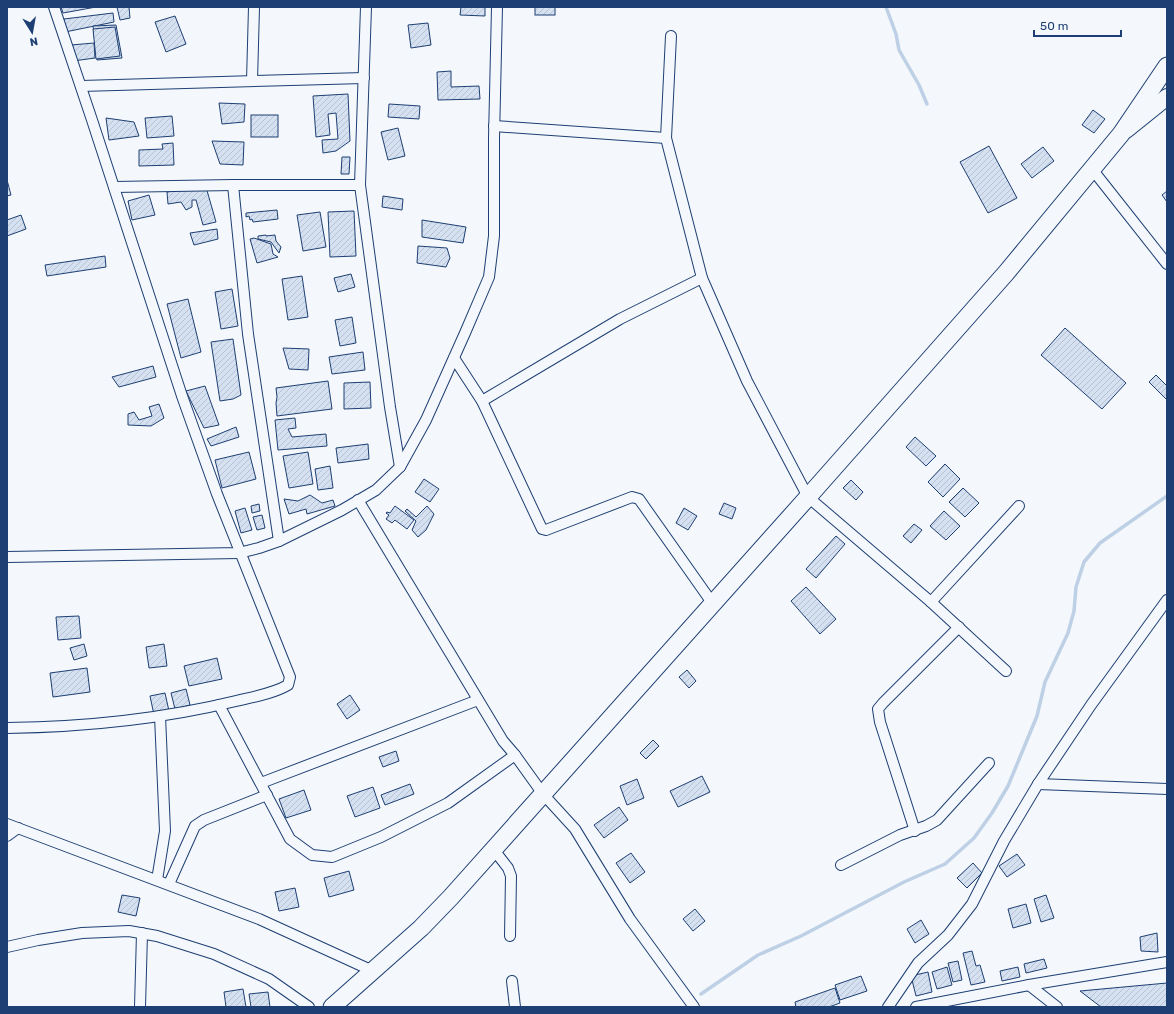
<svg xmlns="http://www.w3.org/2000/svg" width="1174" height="1014" font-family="Rubik,sans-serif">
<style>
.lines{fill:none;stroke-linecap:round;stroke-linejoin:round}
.stream{stroke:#bed0e5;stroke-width:3.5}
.building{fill:url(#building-hatch);stroke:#1d3f73}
.minor-casing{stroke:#1d3f73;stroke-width:12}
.primary-casing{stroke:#1d3f73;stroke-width:18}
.trunk-casing{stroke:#1d3f73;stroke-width:19}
.minor{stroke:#f4f7fb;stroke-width:10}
.primary{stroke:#f4f7fb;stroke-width:16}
.trunk{stroke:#f4f7fb;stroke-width:17}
</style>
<defs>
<pattern id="building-hatch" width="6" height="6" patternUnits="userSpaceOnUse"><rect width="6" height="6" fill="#d5e0f0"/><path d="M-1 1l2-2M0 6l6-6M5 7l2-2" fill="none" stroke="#b6c1d1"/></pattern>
</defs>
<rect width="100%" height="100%" fill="#f4f7fb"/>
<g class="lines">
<g class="stream">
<path d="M886,7L896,34L899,50L919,85L927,104"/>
<path d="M701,994L758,955L801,936L904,882L945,864L974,838L992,813L1008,786L1037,716L1045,682L1068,633L1074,611L1076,587L1084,562L1100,543L1167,496"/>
</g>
</g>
<g class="building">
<path d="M61,7H96L63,13Z"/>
<path d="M117,7H129L130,18L120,20Z"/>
<path d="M461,7H485V16L460,15Z"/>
<rect x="535" y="7" width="20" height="8"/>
<path d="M113,13L114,22L65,32L64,19Z"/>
<path d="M175,16L186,44L166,52L155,22Z"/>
<path d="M428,23L431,45L411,48L408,25Z"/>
<path d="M116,25L122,58L97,60L93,26Z"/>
<path d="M115,27L120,56L96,59L93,29Z"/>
<path d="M94,43L95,58L73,61L71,45Z"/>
<path d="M451,71V87L479,86L480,99L438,100L437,72Z"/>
<path d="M348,94L350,141L336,151L323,153L322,140L338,139L336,113L328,114L330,135L316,137L313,96Z"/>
<path d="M219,103L245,104L244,122L222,124Z"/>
<path d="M389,104L420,106L419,119L388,117Z"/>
<path d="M1093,110L1105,119L1094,133L1082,125Z"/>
<rect x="251" y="115" width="27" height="22"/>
<path d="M172,116L174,136L147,138L145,118Z"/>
<path d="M106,118L134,122L139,136L109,140Z"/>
<path d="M398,128L405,156L388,160L381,132Z"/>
<path d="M212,141L244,142L243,165L220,164Z"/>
<path d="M173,143L174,165L139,166V150L163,149L162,144Z"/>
<path d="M989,146L1017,198L988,213L960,162Z"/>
<path d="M1043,147L1054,161L1032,178L1021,164Z"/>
<path d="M342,157H350L349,174H341Z"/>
<path d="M7,180L11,195L7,196Z"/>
<path d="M206,187L216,222L203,225L196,200H192V207L186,210L181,202L168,204L167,192Z"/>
<path d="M1167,191V202L1162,195Z"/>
<path d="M149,195L155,215L132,220L128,201Z"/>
<path d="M383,196L403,199L402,210L382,207Z"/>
<path d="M277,210L278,219L253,222L252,219L250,220L249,216L246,217V213Z"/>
<path d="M354,211L356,256L330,257L328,212Z"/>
<path d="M320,212L326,247L303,251L297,215Z"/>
<path d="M21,215L26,229L7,236V220Z"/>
<path d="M422,220L466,227L463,243L422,237Z"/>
<path d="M217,229L218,239L194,245L190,233Z"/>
<path d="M266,235V236L275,235L276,241L281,247L279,253L271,242L258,239V236Z"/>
<path d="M254,238L271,244L273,254L278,257L257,263L250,239Z"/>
<path d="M418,246L447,248L450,258L446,267L417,263Z"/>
<path d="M105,256L106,267L47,276L45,265Z"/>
<path d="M351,274L355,287L338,292L334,278Z"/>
<path d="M302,276L308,317L288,320L282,279Z"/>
<path d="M232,289L238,326L221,329L215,292Z"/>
<path d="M188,299L201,352L181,358L167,304Z"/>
<path d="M352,317L356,343L340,346L335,320Z"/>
<path d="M1065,328L1126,383L1102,409L1041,355Z"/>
<path d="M233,339L241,395L233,399L220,401L211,342Z"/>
<path d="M283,348L309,349L308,370L289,369Z"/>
<path d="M363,352L365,370L332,374L329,357Z"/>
<path d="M153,366L156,377L119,387L112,377Z"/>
<path d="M1156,375L1167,386V400L1149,382Z"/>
<path d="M328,381L332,409L277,416L276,403L277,397L276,388Z"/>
<path d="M370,382L371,408L344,409V383Z"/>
<path d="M205,386L219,425L204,428L186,391Z"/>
<path d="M159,404L164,418L151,426L128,425V414L134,412L139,420L152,416L149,407Z"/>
<path d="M295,418L296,428L288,429L292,437L326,434L327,446L278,450L275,420Z"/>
<path d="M236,427L239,437L211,446L207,439Z"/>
<path d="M915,437L936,456L926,466L906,447Z"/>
<path d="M368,444L369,459L338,463L336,448Z"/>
<path d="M249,452L256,479L222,488L215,460Z"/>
<path d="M308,452L313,484L289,488L283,456Z"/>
<path d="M945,464L960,479L943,497L928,482Z"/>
<path d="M330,466L333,488L318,490L315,469Z"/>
<path d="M424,479L439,489L430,502L415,492Z"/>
<path d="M851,480L863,492L856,500L843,488Z"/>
<path d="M963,488L979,503L965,517L949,502Z"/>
<path d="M310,495L322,503L333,500L335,506L307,514L306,509L289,514L284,499L298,501Z"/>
<path d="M724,503L736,508L732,519L719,514Z"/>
<path d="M259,504L260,511L252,513L251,506Z"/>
<path d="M395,506L414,520L407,529L395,520L392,523L386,519L389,515L386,513L387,512L390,513Z"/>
<path d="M427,506L434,514L426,530L418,537L412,530L416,521L405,511L407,509L416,517Z"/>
<path d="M245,508L252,530L241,533L235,511Z"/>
<path d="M684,508L697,516L688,530L676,523Z"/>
<path d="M944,511L960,526L946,540L930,526Z"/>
<path d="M262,515L265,528L257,530L253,517Z"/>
<path d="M914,524L922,530L911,543L903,536Z"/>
<path d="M836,536L845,544L816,578L806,569Z"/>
<path d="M806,587L836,619L820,634L791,601Z"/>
<path d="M79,616L81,638L58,640L56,617Z"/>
<path d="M84,644L87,656L74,660L70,648Z"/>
<path d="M164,644L167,666L149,668L146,647Z"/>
<path d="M217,658L222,679L189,686L184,666Z"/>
<path d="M87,668L90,692L53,697L50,673Z"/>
<path d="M687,670L696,681L689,688L679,677Z"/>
<path d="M186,689L190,705L175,709L171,693Z"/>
<path d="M165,693L169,711L154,715L150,696Z"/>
<path d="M350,695L360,710L347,719L337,704Z"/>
<path d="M653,740L659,746L646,759L640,753Z"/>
<path d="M396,751L399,761L383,767L379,757Z"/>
<path d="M702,776L710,792L678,807L670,791Z"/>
<path d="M637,779L644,798L627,805L620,786Z"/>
<path d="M410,784L414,794L385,805L381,795Z"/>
<path d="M373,787L380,808L355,817L347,796Z"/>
<path d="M304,790L311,810L286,818L279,799Z"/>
<path d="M619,807L628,820L604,838L594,825Z"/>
<path d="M631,853L645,872L630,883L616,863Z"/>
<path d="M1017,854L1025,865L1007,877L999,866Z"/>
<path d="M973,863L982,873L967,888L957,878Z"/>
<path d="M349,871L354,890L329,897L324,878Z"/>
<path d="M295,888L299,907L279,911L275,892Z"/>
<path d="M122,895L140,898L136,916L118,912Z"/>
<path d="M1046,895L1054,918L1041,922L1034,899Z"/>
<path d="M1026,904L1031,923L1013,928L1008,909Z"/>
<path d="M695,909L705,921L693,931L683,919Z"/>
<path d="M921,920L929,934L915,943L907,929Z"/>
<path d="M1157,933L1158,952L1141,951L1140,937Z"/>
<path d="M972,951L976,966L980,965L985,982L971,985L963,953Z"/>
<path d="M1044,959L1047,968L1026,973L1024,964Z"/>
<path d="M958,961L962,980L953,982L948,963Z"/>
<path d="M947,967L952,985L937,989L932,972Z"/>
<path d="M1018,967L1020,977L1002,981L1000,971Z"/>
<path d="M928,972L932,992L916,996L911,976Z"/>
<path d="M861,976L867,991L840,1000L835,985Z"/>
<path d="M1167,983V1007H1101L1080,991Z"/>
<path d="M835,988L840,1003L829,1007H796L795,1002Z"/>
<path d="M243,989L246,1007H226L224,992Z"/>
<path d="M268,992L270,1007H251L249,994Z"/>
</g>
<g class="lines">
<defs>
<g id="minor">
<path d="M366,7L360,185L390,407L400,467"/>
<path d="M671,36L666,138L702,278L747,381L808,497L931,602L1006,671"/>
<path d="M252,81L254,7"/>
<path d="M81,86L364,78"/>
<path d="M494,126L666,138"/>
<path d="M1092,169L1167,264"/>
<path d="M233,185L248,334L279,541"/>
<path d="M114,187L233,185H360"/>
<path d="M454,358L482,401L542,529L546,530L632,497L639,499L713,604"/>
<path d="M482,401L620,319L702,278"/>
<path d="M358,500L503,741L515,755L543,794L575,829L630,919L694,1007"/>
<path d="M7,557L239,553L259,548L279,541L342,510L376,490L400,467L426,420L465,333L489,277L494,236V138L497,7"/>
<path d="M931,602L1019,506"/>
<path d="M219,705L290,839L312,855L332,857L381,837L448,803L515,755"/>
<path d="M7,728C83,727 162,719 236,701C253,697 272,694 288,685L290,677L217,494L182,396L92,120L54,7"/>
<path d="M261,783L478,700"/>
<path d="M1038,784L1167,789"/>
<path d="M7,824L259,919L373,971"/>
<path d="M915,831L880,722L878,709L883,703L959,627"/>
<path d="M7,836L18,828"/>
<path d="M494,850L508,868L511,876L510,936"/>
<path d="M841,865L900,835L926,826L937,820L989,763"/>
<path d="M157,880L165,831L160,716"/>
<path d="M169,884L195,826L204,820L267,795"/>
<path d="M7,947L38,940L82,933L129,931L157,936L214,954L269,979L309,1007"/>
<path d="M512,981L515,1007"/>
<path d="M1029,985L1057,1007"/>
<path d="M140,1007L142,933"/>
<path d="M888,1007L918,963L948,935L972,904L1004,841L1038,784L1091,705L1167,600"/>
<path d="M916,1007L1029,985L1167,962"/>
</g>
<path id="primary" d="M1126,130L1167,97"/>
<path id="trunk" d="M332,1007L421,928L451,897L808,497L1006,273L1121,134L1167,66"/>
</defs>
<use href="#minor" class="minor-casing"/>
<use href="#primary" class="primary-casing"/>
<use href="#trunk" class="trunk-casing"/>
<use href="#minor" class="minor"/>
<use href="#primary" class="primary"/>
<use href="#trunk" class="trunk"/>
</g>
<rect width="1174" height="1014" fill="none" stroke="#1d3f73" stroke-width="16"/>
<g transform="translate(32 32) rotate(169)" stroke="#f4f7fb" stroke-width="3" paint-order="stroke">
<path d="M0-3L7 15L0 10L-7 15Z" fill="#1d3f73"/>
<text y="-6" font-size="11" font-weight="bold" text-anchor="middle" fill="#1d3f73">N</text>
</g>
<path d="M1034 30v6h87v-6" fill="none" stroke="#1d3f73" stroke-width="2"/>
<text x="1040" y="30" font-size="12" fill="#1d3f73" stroke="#f4f7fb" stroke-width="3" paint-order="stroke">50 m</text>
</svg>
